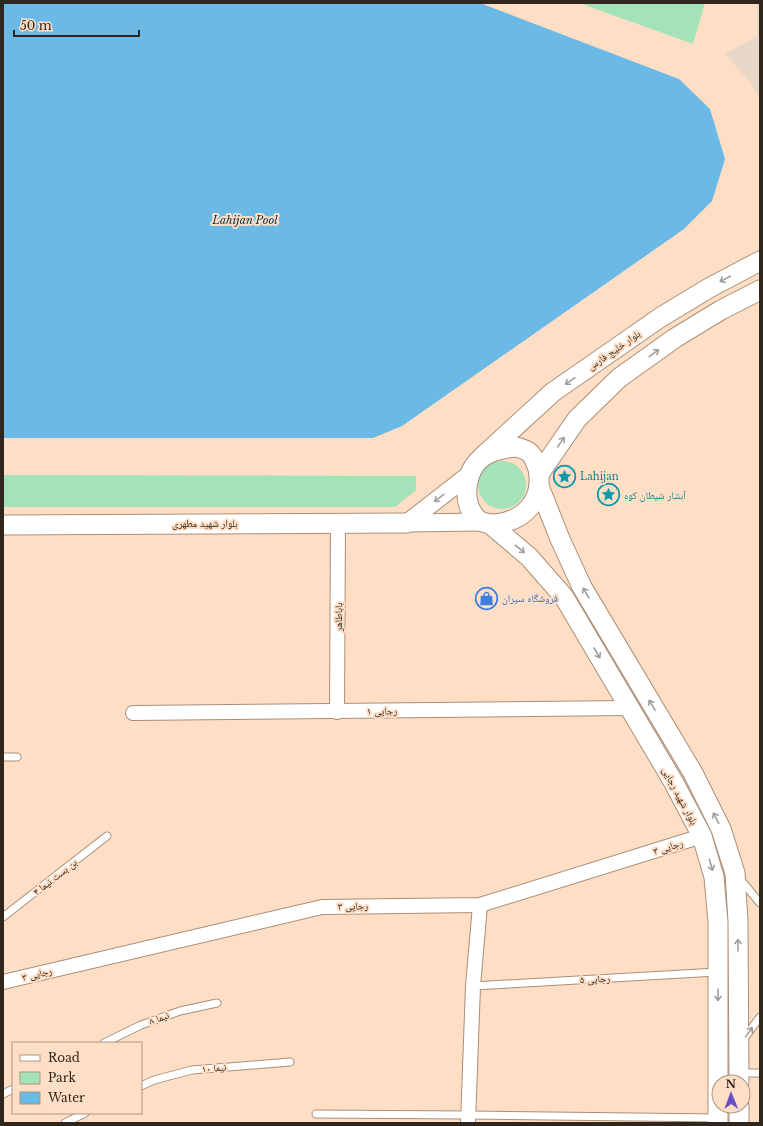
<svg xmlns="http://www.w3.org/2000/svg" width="763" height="1126" font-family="'Libre Baskerville','Noto Naskh Arabic',serif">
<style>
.commercial{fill:#e9d8c7}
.green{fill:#a4e3b9}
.water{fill:#6ab9e7}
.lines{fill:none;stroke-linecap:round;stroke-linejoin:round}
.service-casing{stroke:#ab8e77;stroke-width:9}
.minor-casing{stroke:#ab8e77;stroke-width:16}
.tertiary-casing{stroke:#ab8e77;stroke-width:19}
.secondary-casing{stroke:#ab8e77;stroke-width:21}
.service{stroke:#fff;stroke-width:7}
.minor{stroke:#fff;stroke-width:14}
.tertiary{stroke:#fff;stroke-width:17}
.secondary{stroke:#fff;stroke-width:19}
.oneway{stroke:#a29d99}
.labels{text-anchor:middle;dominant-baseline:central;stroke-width:4;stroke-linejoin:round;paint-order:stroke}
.street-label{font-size:10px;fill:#31261c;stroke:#fedfc6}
.culture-label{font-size:10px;fill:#0d838f;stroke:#fedfc6;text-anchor:start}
.shop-label{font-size:10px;fill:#366cbe;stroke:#fedfc6;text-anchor:start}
.water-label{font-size:11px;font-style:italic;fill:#0a2e41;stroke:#fedfc6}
</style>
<rect width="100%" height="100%" fill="#fedfc6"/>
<path class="commercial" d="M757,3H760V99L749,81L725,54L757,36Z"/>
<g class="green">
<path d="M579,3H705L693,44Z"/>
<circle cx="502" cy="485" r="24"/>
<path d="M3,475L416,476V490L395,507H3Z"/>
</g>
<path class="water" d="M3,3H480L679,79L710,109L725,159L712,201L684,229L402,426L373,438H3Z"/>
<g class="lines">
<defs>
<g id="service">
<path d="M3,757H17"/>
<path d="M740,879L760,903"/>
<path d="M3,917L107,836"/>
<path d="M473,986L717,972"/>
<path d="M743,1040L760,1017"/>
<path d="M104,1043L141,1025L180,1011L217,1003"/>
<path d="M739,1073H760"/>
<path d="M141,1086L154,1080L192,1070L290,1062"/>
<path d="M3,1094L13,1089"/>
<path d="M316,1114L468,1115L718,1118"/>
<path d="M65,1123L85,1113"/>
</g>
<g id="minor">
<path d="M337,712L338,523"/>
<path d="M133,713L630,708"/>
<path d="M3,982L322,907L480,905L702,836"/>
<path d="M468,1123L473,986L480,905"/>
</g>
<g id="tertiary">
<path d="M407,523L470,474"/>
<path d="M407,523L483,522"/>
</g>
<g id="secondary">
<path d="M516,447C519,448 524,449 527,451C533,454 536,463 538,469C544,499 526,520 496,524C490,524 481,523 476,518C461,501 465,469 484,456C494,450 504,448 516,447Z"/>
<path d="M482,457L553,392L661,317L709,288L760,261"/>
<path d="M539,474L577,419L619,378L675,338L721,310L760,290"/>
<path d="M539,486L560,539L582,587L693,773L721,829L735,873L738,921L739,1082"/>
<path d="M490,524L529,557L564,597L674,783L702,836L714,877L718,922V1123"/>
<path d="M3,525L407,523"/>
<path d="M739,1106V1123"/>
</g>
</defs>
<use href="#service" class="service-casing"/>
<use href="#minor" class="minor-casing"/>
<use href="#tertiary" class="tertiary-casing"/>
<use href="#secondary" class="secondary-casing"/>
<use href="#service" class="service"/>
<use href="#minor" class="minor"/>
<use href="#tertiary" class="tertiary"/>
<use href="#secondary" class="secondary"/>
</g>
<defs><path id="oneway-shaft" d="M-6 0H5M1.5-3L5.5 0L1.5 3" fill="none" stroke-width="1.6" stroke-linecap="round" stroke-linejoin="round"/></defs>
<g class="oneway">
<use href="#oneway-shaft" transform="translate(725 279) rotate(152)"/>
<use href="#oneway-shaft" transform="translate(654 353) rotate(-36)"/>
<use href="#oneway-shaft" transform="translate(570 381) rotate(145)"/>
<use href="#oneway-shaft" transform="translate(561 442) rotate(-55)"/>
<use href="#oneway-shaft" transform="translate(439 498) rotate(142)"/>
<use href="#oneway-shaft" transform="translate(520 549) rotate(40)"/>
<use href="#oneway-shaft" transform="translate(586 593) rotate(-121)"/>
<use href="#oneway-shaft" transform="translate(597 653) rotate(59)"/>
<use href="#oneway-shaft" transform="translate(652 705) rotate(-121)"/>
<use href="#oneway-shaft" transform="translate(716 818) rotate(-117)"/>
<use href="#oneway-shaft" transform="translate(711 865) rotate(73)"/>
<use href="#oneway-shaft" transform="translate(738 945) rotate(-90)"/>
<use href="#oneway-shaft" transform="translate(718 995) rotate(90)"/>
<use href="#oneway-shaft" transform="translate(749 1032) rotate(-54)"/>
</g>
<defs>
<symbol id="sight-ring" viewBox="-11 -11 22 22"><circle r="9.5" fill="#fedfc6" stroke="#0f9aa8" stroke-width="1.5"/><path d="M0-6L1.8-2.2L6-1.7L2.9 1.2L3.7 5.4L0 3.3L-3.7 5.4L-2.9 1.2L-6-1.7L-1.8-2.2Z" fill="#0f9aa8"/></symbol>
<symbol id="shop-ring" viewBox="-11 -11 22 22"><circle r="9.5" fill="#fedfc6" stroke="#3f7fe0" stroke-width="1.5"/><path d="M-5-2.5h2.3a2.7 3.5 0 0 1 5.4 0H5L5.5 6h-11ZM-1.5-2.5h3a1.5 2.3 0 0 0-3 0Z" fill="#3f7fe0"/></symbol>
</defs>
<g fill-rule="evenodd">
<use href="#sight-ring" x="552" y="464" width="25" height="25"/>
<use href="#sight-ring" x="596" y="482" width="25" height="25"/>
<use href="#shop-ring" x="474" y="586" width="25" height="25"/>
</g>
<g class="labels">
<g class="street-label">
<text transform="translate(614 350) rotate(-35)">بلوار خلیج فارس</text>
<text x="205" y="523">بلوار شهید مطهری</text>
<text transform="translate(338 617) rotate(-90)">باباطاهر</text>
<text transform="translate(382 711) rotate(-1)">رجایی ۱</text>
<text transform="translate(680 796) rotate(62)">بلوار شهید رجایی</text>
<text transform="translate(668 847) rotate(-17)">رجایی ۳</text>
<text transform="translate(55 877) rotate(-38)">بن بست نیما ۴</text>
<text transform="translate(353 906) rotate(-1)">رجایی ۳</text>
<text transform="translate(37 974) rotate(-14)">رجایی ۳</text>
<text transform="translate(595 979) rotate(-3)">رجایی ۵</text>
<text transform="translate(159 1018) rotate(-20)">نیما ۸</text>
<text transform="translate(214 1068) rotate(-5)">نیما ۱۰</text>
</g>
<g class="culture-label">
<text x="580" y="476">Lahijan</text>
<text x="624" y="495">آبشار شیطان کوه</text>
</g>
<g class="shop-label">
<text x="502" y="598">فروشگاه سیران</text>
</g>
<g class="water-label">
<text x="245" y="220">Lahijan Pool</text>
</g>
</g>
<rect width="763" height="1126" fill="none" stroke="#31261c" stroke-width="8"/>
<rect x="12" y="1042" width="130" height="72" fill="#fedfc6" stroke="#ac9582"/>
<rect x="20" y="1055" width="20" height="6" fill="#ffffff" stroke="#ac9582"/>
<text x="48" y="1062" font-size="12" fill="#31261c">Road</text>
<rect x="20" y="1072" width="20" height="12" fill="#a4e3b9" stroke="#ac9582"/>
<text x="48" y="1082" font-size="12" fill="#31261c">Park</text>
<rect x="20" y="1092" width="20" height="12" fill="#6ab9e7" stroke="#ac9582"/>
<text x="48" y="1102" font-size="12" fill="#31261c">Water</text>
<g transform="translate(731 1094) rotate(359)"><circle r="19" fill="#fedfc6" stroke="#ac9582"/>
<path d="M0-3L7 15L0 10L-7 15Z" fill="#6b4dc6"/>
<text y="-6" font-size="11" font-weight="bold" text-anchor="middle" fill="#31261c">N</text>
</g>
<path d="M14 30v6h125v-6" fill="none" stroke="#31261c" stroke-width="2"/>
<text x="20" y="30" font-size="12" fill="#31261c" stroke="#fedfc6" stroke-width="3" paint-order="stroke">50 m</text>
</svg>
